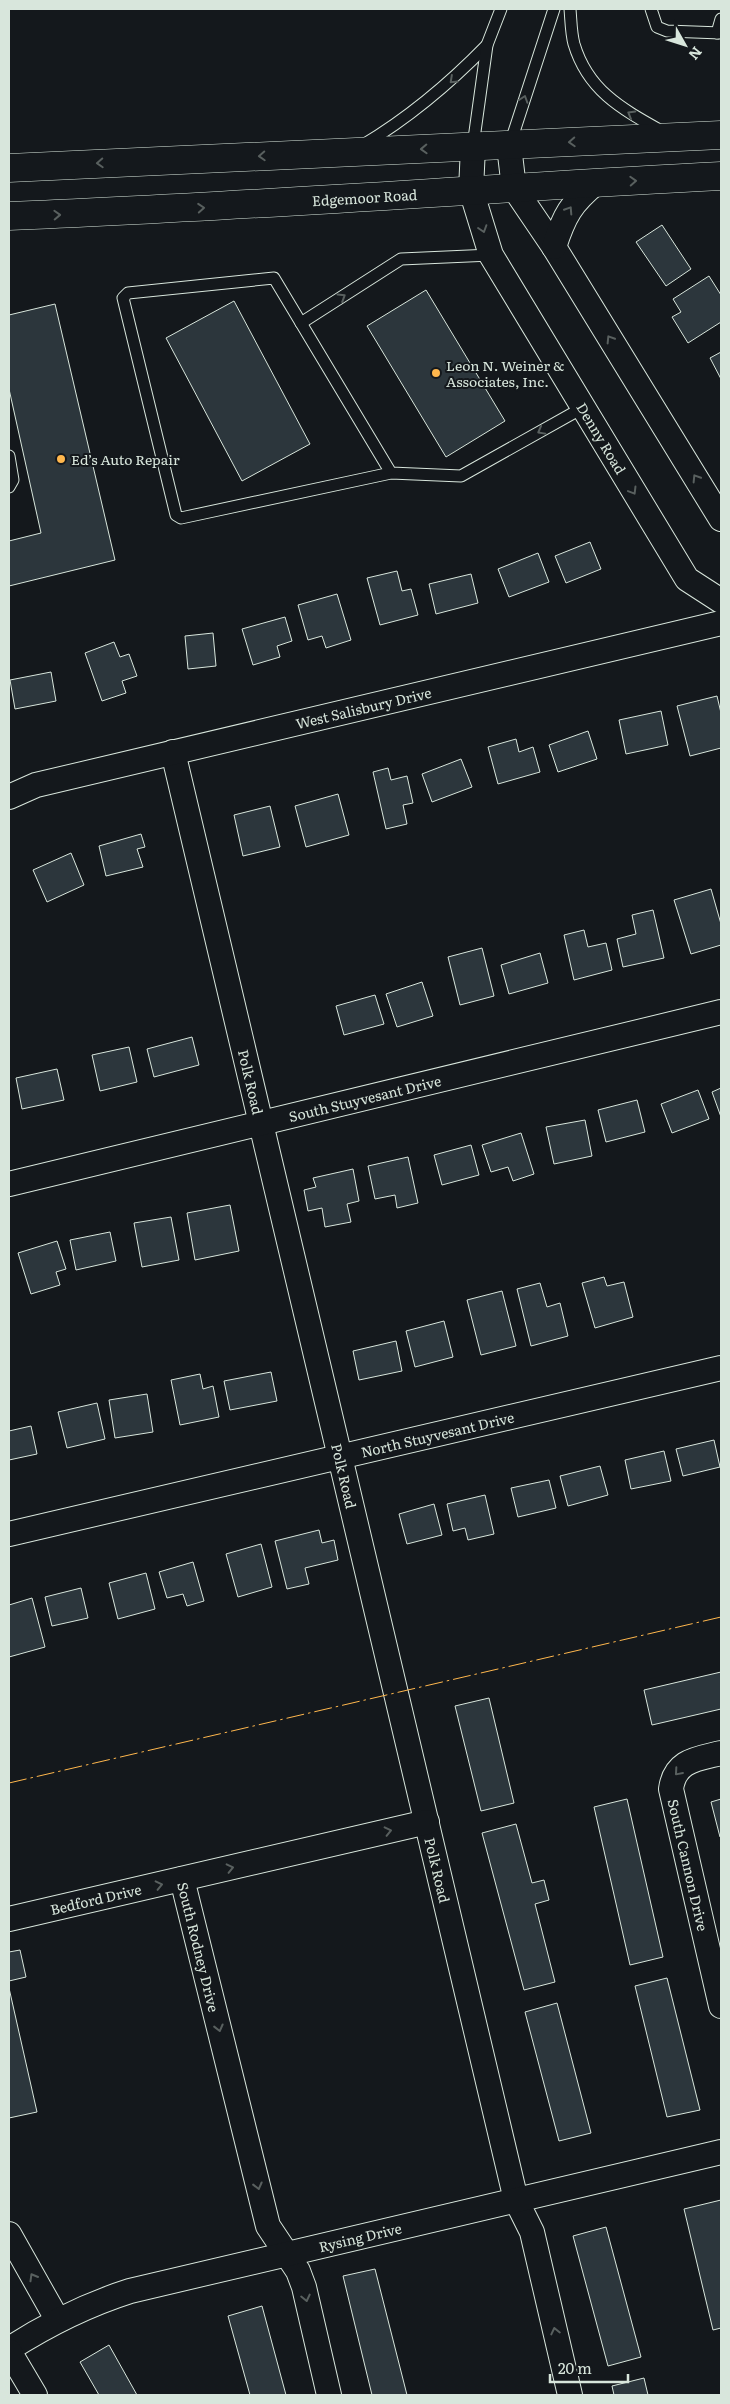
<svg xmlns="http://www.w3.org/2000/svg" width="730" height="2404" font-family="Literata,serif">
<style>
.building{fill:#2c363c;stroke:#d8e6dc}
.lines{fill:none;stroke-linecap:round;stroke-linejoin:round}
.lane-casing{stroke:#d8e6dc;stroke-width:13}
.street-casing{stroke:#d8e6dc;stroke-width:26}
.secondary-casing{stroke:#d8e6dc;stroke-width:29}
.lane{stroke:#14181c;stroke-width:11}
.street{stroke:#14181c;stroke-width:24}
.secondary{stroke:#14181c;stroke-width:28}
.power{stroke:#ffb74d;stroke-width:1;stroke-dasharray:18 4 2.5 4;stroke-linecap:butt}
.oneway{stroke:#59605f}
.poi-dot{fill:#ffb74d;stroke:#14181c;stroke-width:2}
.labels{text-anchor:middle;dominant-baseline:central;stroke-width:4;stroke-linejoin:round;paint-order:stroke}
.street-label{font-size:14px;fill:#d8e6dc;stroke:#14181c}
.poi-label{font-size:14px;fill:#d8e6dc;stroke:#14181c;text-anchor:start}
</style>
<rect width="100%" height="100%" fill="#14181c"/>
<g class="building">
<path d="M662,225L691,269L666,286L636,242Z"/>
<path d="M709,276L721,295V322L688,343L672,317L681,312L673,299Z"/>
<path d="M426,290L505,421L446,457L367,326Z"/>
<path d="M234,301L310,444L242,481L166,338Z"/>
<path d="M55,304L115,560L9,586V541L41,533L9,389V315Z"/>
<path d="M721,352V379L710,358Z"/>
<path d="M590,542L601,569L566,583L555,556Z"/>
<path d="M538,553L549,582L509,597L498,569Z"/>
<path d="M397,571L402,591L411,589L418,615L380,625L367,578Z"/>
<path d="M471,574L478,603L436,614L429,584Z"/>
<path d="M337,594L351,640L326,648L322,636L308,640L298,605Z"/>
<path d="M285,617L292,641L277,646L280,657L253,665L242,629Z"/>
<path d="M213,633L216,666L188,669L185,636Z"/>
<path d="M114,642L120,657L129,654L137,676L122,681L126,693L102,701L85,653Z"/>
<path d="M51,672L56,701L15,709L10,680Z"/>
<path d="M717,696L721,713V748L690,756L677,706Z"/>
<path d="M661,711L668,745L626,754L619,720Z"/>
<path d="M588,731L597,759L558,772L549,745Z"/>
<path d="M516,739L519,752L533,747L540,772L498,784L488,747Z"/>
<path d="M461,759L472,787L432,802L422,774Z"/>
<path d="M388,768L391,780L407,776L413,803L403,805L407,824L386,829L373,772Z"/>
<path d="M338,794L349,835L306,847L295,806Z"/>
<path d="M270,806L280,847L243,856L234,815Z"/>
<path d="M141,834L145,847L137,849L143,867L106,876L99,846Z"/>
<path d="M71,853L84,885L47,902L33,870Z"/>
<path d="M711,889L721,924V945L691,954L674,900Z"/>
<path d="M653,910L664,958L623,967L617,939L636,934L632,915Z"/>
<path d="M584,930L588,947L606,943L612,970L574,980L564,935Z"/>
<path d="M482,948L494,996L460,1005L448,957Z"/>
<path d="M540,953L548,983L509,994L501,965Z"/>
<path d="M422,982L433,1016L397,1027L386,994Z"/>
<path d="M375,995L384,1024L344,1035L336,1006Z"/>
<path d="M192,1037L199,1065L154,1077L147,1049Z"/>
<path d="M129,1047L137,1082L100,1091L92,1055Z"/>
<path d="M57,1069L64,1100L22,1109L16,1078Z"/>
<path d="M721,1088V1117L712,1092Z"/>
<path d="M698,1090L709,1119L672,1133L661,1104Z"/>
<path d="M637,1100L645,1132L606,1142L598,1110Z"/>
<path d="M585,1120L592,1156L554,1164L546,1127Z"/>
<path d="M521,1133L534,1174L513,1181L508,1167L491,1172L482,1145Z"/>
<path d="M471,1145L479,1175L442,1185L434,1155Z"/>
<path d="M408,1157L418,1203L397,1208L395,1195L375,1199L368,1166Z"/>
<path d="M353,1169L359,1201L347,1204L351,1222L325,1227L322,1208L308,1211L304,1190L316,1187L313,1178Z"/>
<path d="M230,1205L239,1251L195,1260L187,1213Z"/>
<path d="M171,1217L179,1260L142,1267L134,1223Z"/>
<path d="M110,1232L116,1261L76,1270L70,1240Z"/>
<path d="M57,1241L66,1269L56,1272L60,1285L31,1294L18,1253Z"/>
<path d="M604,1277L607,1286L624,1282L633,1317L595,1328L582,1283Z"/>
<path d="M540,1283L547,1307L560,1303L568,1336L531,1346L517,1289Z"/>
<path d="M502,1291L516,1346L481,1355L467,1300Z"/>
<path d="M444,1321L453,1357L415,1367L406,1331Z"/>
<path d="M396,1341L402,1371L359,1380L353,1351Z"/>
<path d="M271,1372L277,1401L230,1410L224,1381Z"/>
<path d="M200,1374L203,1389L213,1386L219,1417L180,1425L171,1380Z"/>
<path d="M147,1394L153,1432L115,1438L109,1400Z"/>
<path d="M97,1403L105,1439L67,1448L58,1412Z"/>
<path d="M31,1426L37,1454L9,1460V1431Z"/>
<path d="M714,1440L720,1467L683,1476L676,1449Z"/>
<path d="M664,1451L671,1481L631,1489L625,1460Z"/>
<path d="M600,1466L608,1495L568,1506L560,1476Z"/>
<path d="M549,1480L556,1508L518,1517L511,1488Z"/>
<path d="M485,1495L494,1534L468,1540L465,1528L453,1531L447,1504Z"/>
<path d="M434,1504L442,1535L407,1544L399,1514Z"/>
<path d="M319,1530L322,1543L334,1540L338,1560L305,1568L309,1584L287,1589L275,1541Z"/>
<path d="M261,1544L272,1587L238,1597L226,1554Z"/>
<path d="M193,1562L204,1601L187,1606L183,1594L167,1598L159,1572Z"/>
<path d="M146,1573L155,1609L118,1619L109,1583Z"/>
<path d="M81,1588L88,1618L52,1626L45,1597Z"/>
<path d="M32,1598L45,1647L9,1657V1605Z"/>
<path d="M721,1672V1709L652,1725L644,1690Z"/>
<path d="M489,1698L514,1803L481,1811L455,1706Z"/>
<path d="M627,1799L663,1957L630,1965L594,1807Z"/>
<path d="M721,1799V1836L720,1837L711,1802Z"/>
<path d="M516,1824L532,1883L544,1880L549,1900L535,1904L555,1982L524,1990L482,1833Z"/>
<path d="M20,1950L26,1977L9,1981V1952Z"/>
<path d="M667,1978L700,2110L667,2117L635,1986Z"/>
<path d="M9,1988L37,2112L9,2118Z"/>
<path d="M557,2003L591,2133L559,2141L525,2012Z"/>
<path d="M721,2200V2328L713,2330L684,2209Z"/>
<path d="M606,2227L641,2357L608,2366L573,2236Z"/>
<path d="M375,2269L407,2395H372L343,2276Z"/>
<path d="M262,2306L286,2395H250L228,2316Z"/>
<path d="M109,2345L137,2395H99L80,2362Z"/>
<path d="M644,2378L648,2395H614L612,2386Z"/>
</g>
<g class="lines">
<defs>
<g id="lane">
<path d="M570,9C571,20 571,33 574,44C588,91 622,109 663,132"/>
<path d="M651,9L657,27L667,31L721,33"/>
<path d="M717,33L721,19"/>
<path d="M510,144L554,9"/>
<path d="M363,145C410,117 449,84 487,45"/>
<path d="M473,146L487,45L501,9"/>
<path d="M301,323L401,259L491,255"/>
<path d="M9,456L13,480L9,487"/>
<path d="M391,473L274,278L128,293L123,298L176,515L181,518L391,473L461,476L584,407"/>
</g>
<g id="street">
<path d="M509,146L514,188L554,247L721,519"/>
<path id="s1" d="M473,147L471,190L491,255L687,579L721,601"/>
<path d="M554,247C564,216 571,203 597,182"/>
<path id="s2" d="M173,752L516,2200L532,2232L570,2395"/>
<path id="s3" d="M9,797L36,785L721,623"/>
<path id="s4" d="M9,1184L721,1012"/>
<path id="s5" d="M9,1534L721,1368"/>
<path id="s6" d="M721,1753C697,1759 675,1760 671,1789L721,2006"/>
<path id="s7" d="M182,1879L268,2226L298,2271L304,2287L329,2395"/>
<path id="s8" d="M9,1919L427,1822"/>
<path d="M9,2234L57,2319"/>
<path id="s9" d="M9,2349C48,2324 86,2305 130,2291L721,2152"/>
<path d="M9,2351L35,2395"/>
</g>
<g id="secondary">
<path d="M9,168L721,135"/>
<path id="s10" d="M9,216C246,207 484,188 721,176"/>
</g>
</defs>
<use href="#lane" class="lane-casing"/>
<use href="#street" class="street-casing"/>
<use href="#secondary" class="secondary-casing"/>
<use href="#lane" class="lane"/>
<use href="#street" class="street"/>
<use href="#secondary" class="secondary"/>
<path class="power" d="M9,1783L721,1617"/>
</g>
<defs><path id="oneway-chevron" d="M-2-3.5L2.5 0L-2 3.5" fill="none" stroke-width="1.6" stroke-linecap="round" stroke-linejoin="round" transform="scale(1.25)"/></defs>
<g class="oneway">
<use href="#oneway-chevron" transform="translate(453 80) rotate(137)"/>
<use href="#oneway-chevron" transform="translate(524 99) rotate(-72)"/>
<use href="#oneway-chevron" transform="translate(631 114) rotate(-150)"/>
<use href="#oneway-chevron" transform="translate(572 142) rotate(177)"/>
<use href="#oneway-chevron" transform="translate(424 149) rotate(178)"/>
<use href="#oneway-chevron" transform="translate(262 156) rotate(177)"/>
<use href="#oneway-chevron" transform="translate(100 163) rotate(177)"/>
<use href="#oneway-chevron" transform="translate(633 181) rotate(-3)"/>
<use href="#oneway-chevron" transform="translate(201 208) rotate(-4)"/>
<use href="#oneway-chevron" transform="translate(569 210) rotate(-57)"/>
<use href="#oneway-chevron" transform="translate(57 215) rotate(-2)"/>
<use href="#oneway-chevron" transform="translate(483 229) rotate(72)"/>
<use href="#oneway-chevron" transform="translate(342 297) rotate(-32)"/>
<use href="#oneway-chevron" transform="translate(610 339) rotate(-122)"/>
<use href="#oneway-chevron" transform="translate(541 431) rotate(151)"/>
<use href="#oneway-chevron" transform="translate(696 478) rotate(-122)"/>
<use href="#oneway-chevron" transform="translate(633 491) rotate(59)"/>
<use href="#oneway-chevron" transform="translate(678 1772) rotate(131)"/>
<use href="#oneway-chevron" transform="translate(388 1831) rotate(-13)"/>
<use href="#oneway-chevron" transform="translate(230 1868) rotate(-13)"/>
<use href="#oneway-chevron" transform="translate(159 1885) rotate(-13)"/>
<use href="#oneway-chevron" transform="translate(219 2028) rotate(76)"/>
<use href="#oneway-chevron" transform="translate(258 2186) rotate(76)"/>
<use href="#oneway-chevron" transform="translate(33 2277) rotate(-120)"/>
<use href="#oneway-chevron" transform="translate(306 2298) rotate(77)"/>
<use href="#oneway-chevron" transform="translate(555 2331) rotate(-103)"/>
</g>
<g class="poi-dot">
<circle cx="436" cy="373" r="5"/>
<circle cx="61" cy="459" r="5"/>
</g>
<g class="labels">
<g class="street-label">
<text stroke="none"><textPath href="#s10" startOffset="356">Edgemoor Road</textPath></text>
<text stroke="none"><textPath href="#s1" startOffset="325">Denny Road</textPath></text>
<text stroke="none"><textPath href="#s3" startOffset="366">West Salisbury Drive</textPath></text>
<text stroke="none"><textPath href="#s2" startOffset="339">Polk Road</textPath></text>
<text stroke="none"><textPath href="#s4" startOffset="366">South Stuyvesant Drive</textPath></text>
<text stroke="none"><textPath href="#s5" startOffset="440">North Stuyvesant Drive</textPath></text>
<text stroke="none"><textPath href="#s2" startOffset="744">Polk Road</textPath></text>
<text stroke="none"><textPath href="#s6" startOffset="145">South Cannon Drive</textPath></text>
<text stroke="none"><textPath href="#s2" startOffset="1149">Polk Road</textPath></text>
<text stroke="none"><textPath href="#s8" startOffset="89">Bedford Drive</textPath></text>
<text stroke="none"><textPath href="#s7" startOffset="70">South Rodney Drive</textPath></text>
<text stroke="none"><textPath href="#s9" startOffset="371">Rysing Drive</textPath></text>
</g>
<g class="poi-label">
<text x="446" y="365">Leon N. Weiner &amp;<tspan x="446" dy="16">Associates, Inc.</tspan></text>
<text x="71" y="459">Ed’s Auto Repair</text>
</g>
</g>
<rect width="730" height="2404" fill="none" stroke="#d8e6dc" stroke-width="20"/>
<g transform="translate(685 45) rotate(129)" stroke="#14181c" stroke-width="4" paint-order="stroke">
<path d="M0-4L9 19L0 12L-9 19Z" fill="#d8e6dc"/>
<text y="-8" font-size="14" font-weight="bold" text-anchor="middle" fill="#d8e6dc">N</text>
</g>
<path d="M550 2374v8h78v-8" fill="none" stroke="#d8e6dc" stroke-width="2.5"/>
<text x="558" y="2374" font-size="15" fill="#d8e6dc" stroke="#14181c" stroke-width="4" paint-order="stroke">20 m</text>
</svg>
